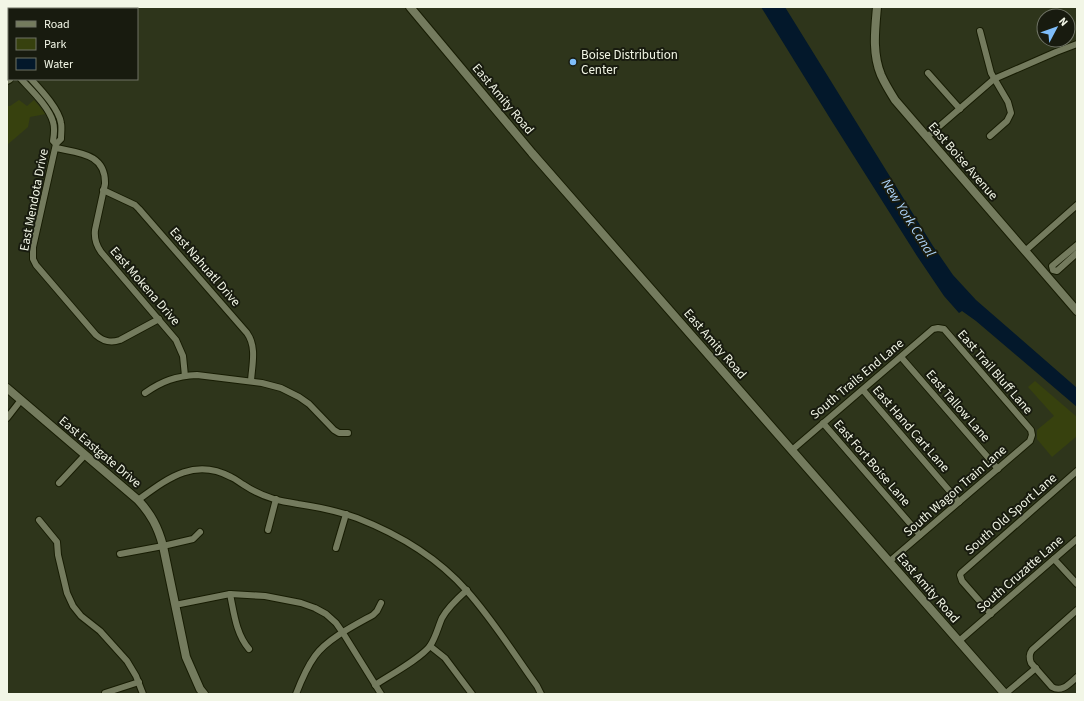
<svg xmlns="http://www.w3.org/2000/svg" width="1084" height="701" font-family="'Source Sans 3',sans-serif">
<style>
.green{fill:#37410e}
.water{fill:#03182b}
.lines{fill:none;stroke-linecap:round;stroke-linejoin:round}
.street-casing{stroke:#171c03;stroke-width:8}
.secondary-casing{stroke:#171c03;stroke-width:10}
.street{stroke:#747b5e;stroke-width:6}
.secondary{stroke:#747b5e;stroke-width:8}
.poi-dot{fill:#7ebdf9;stroke:#181b0f;stroke-width:1.5}
.labels{text-anchor:middle;dominant-baseline:central;stroke-width:4;stroke-linejoin:round;paint-order:stroke}
.poi-label{font-size:13px;fill:#f2f6e6;stroke:#181b0f;text-anchor:start}
.street-label{font-size:13px;fill:#f2f6e6;stroke:#181b0f}
.water-label{font-size:14px;font-style:italic;fill:#acd2f7;stroke:#181b0f}
</style>
<rect width="100%" height="100%" fill="#2e351b"/>
<g class="green">
<path d="M19,100L27,106L34,100L46,114L30,117L28,127L7,145V106H10Z"/>
<path d="M1035,381L1077,417V436L1052,457L1037,439V430L1054,416L1028,387Z"/>
</g>
<path class="water" d="M761,7H785L933,246L953,275L976,300L1077,388V407L976,321L962,311L959,313L944,296L917,256L831,120Z"/>
<g class="lines">
<defs>
<g id="street">
<path d="M980,31L991,73L1008,102L1011,113L1007,121L990,136"/>
<path d="M7,52L9,54"/>
<path d="M7,63L9,65"/>
<path d="M928,73L960,109"/>
<path d="M21,79C32,91 49,107 53,122C55,128 54,135 53,141L56,144L61,139C61,133 62,128 61,123C59,109 41,90 31,79"/>
<path d="M927,137L994,79L1056,52L1077,44"/>
<path d="M56,144L33,247V259L36,265L96,335C104,342 111,343 120,340L159,319"/>
<path d="M56,148C78,153 106,153 105,184L95,230C94,239 96,245 101,252L176,340L183,356L185,376"/>
<path d="M103,190L135,205L139,209L247,333C257,347 252,365 251,381"/>
<path d="M1077,245L1052,266L1053,270L1057,271L1077,253"/>
<path d="M1025,251L1077,205"/>
<path d="M901,357L998,469"/>
<path d="M863,390L959,502"/>
<path d="M145,393C162,381 176,376 197,375L262,383L281,388L299,397L309,404L334,430L339,433H348"/>
<path d="M7,418L21,400"/>
<path d="M823,423L920,535"/>
<path d="M792,450L933,329L938,328L944,329L1031,430L1032,435L1030,441L890,561"/>
<path d="M59,483L85,455"/>
<path d="M138,500C167,479 194,457 231,477C236,479 240,483 244,485C253,491 264,496 274,499C282,502 290,502 298,504C318,507 338,511 357,518C398,534 438,558 467,591C493,620 514,654 537,686L541,694"/>
<path d="M39,520L57,542L58,555L67,593L73,606L81,616L100,631L127,661L136,676L143,694"/>
<path d="M268,530L276,499"/>
<path d="M336,548L346,514"/>
<path d="M120,554L163,546L193,539L200,532"/>
<path d="M1054,559L1077,584"/>
<path d="M230,594C234,613 236,634 249,649"/>
<path d="M175,605L230,594L265,596L301,603L315,608L326,614L336,623L343,633L381,694"/>
<path d="M1077,610L1032,650C1029,654 1029,658 1031,663L1052,687C1062,693 1070,683 1077,677"/>
<path d="M991,614L962,581L960,575L961,573L1077,471"/>
<path d="M959,641L1077,539"/>
<path d="M430,646L445,658L472,694"/>
<path d="M375,685C390,675 420,659 430,646C436,637 438,627 442,618C448,607 458,598 467,590"/>
<path d="M105,693L139,682"/>
<path d="M296,694C301,681 307,667 315,656C327,639 355,625 373,615L377,611L381,603"/>
<path d="M1005,694L1036,668"/>
</g>
<g id="secondary">
<path d="M410,7L532,153L1005,694"/>
<path d="M877,7C875,30 872,53 881,75C885,84 890,92 895,100L1077,311"/>
<path d="M90,9L92,7"/>
<path d="M7,80L9,79"/>
<path d="M7,388L138,500C151,514 158,527 163,546L186,657L200,689L204,694"/>
</g>
</defs>
<use href="#street" class="street-casing"/>
<use href="#secondary" class="secondary-casing"/>
<use href="#street" class="street"/>
<use href="#secondary" class="secondary"/>
</g>
<circle class="poi-dot" cx="573" cy="62" r="4"/>
<g class="labels">
<g class="poi-label">
<text x="581" y="55">Boise Distribution<tspan x="581" dy="15">Center</tspan></text>
</g>
<g class="street-label">
<text transform="translate(503 99) rotate(50)">East Amity Road</text>
<text transform="translate(963 161) rotate(49)">East Boise Avenue</text>
<text transform="translate(34 200) rotate(-79)">East Mendota Drive</text>
<text transform="translate(205 267) rotate(49)">East Nahuatl Drive</text>
<text transform="translate(145 286) rotate(49)">East Mokena Drive</text>
<text transform="translate(715 344) rotate(49)">East Amity Road</text>
<text transform="translate(995 372) rotate(49)">East Trail Bluff Lane</text>
<text transform="translate(857 379) rotate(-40)">South Trails End Lane</text>
<text transform="translate(958 406) rotate(49)">East Tallow Lane</text>
<text transform="translate(911 429) rotate(49)">East Hand Cart Lane</text>
<text transform="translate(100 452) rotate(40)">East Eastgate Drive</text>
<text transform="translate(872 463) rotate(49)">East Fort Boise Lane</text>
<text transform="translate(955 491) rotate(-41)">South Wagon Train Lane</text>
<text transform="translate(1011 514) rotate(-41)">South Old Sport Lane</text>
<text transform="translate(1020 574) rotate(-41)">South Cruzatte Lane</text>
<text transform="translate(928 588) rotate(49)">East Amity Road</text>
</g>
<g class="water-label">
<text transform="translate(908 218) rotate(58)">New York Canal</text>
</g>
</g>
<rect width="1084" height="701" fill="none" stroke="#f2f6e6" stroke-width="16"/>
<rect x="8" y="8" width="130" height="72" fill="#181b0f" stroke="#6f7365"/>
<rect x="16" y="21" width="20" height="6" fill="#747b5e" stroke="#6f7365"/>
<text x="44" y="28" font-size="12" fill="#f2f6e6">Road</text>
<rect x="16" y="38" width="20" height="12" fill="#37410e" stroke="#6f7365"/>
<text x="44" y="48" font-size="12" fill="#f2f6e6">Park</text>
<rect x="16" y="58" width="20" height="12" fill="#03182b" stroke="#6f7365"/>
<text x="44" y="68" font-size="12" fill="#f2f6e6">Water</text>
<g transform="translate(1056 28) rotate(49)"><circle r="19" fill="#181b0f" stroke="#6f7365"/>
<path d="M0-3L7 15L0 10L-7 15Z" fill="#7ebdf9"/>
<text y="-6" font-size="11" font-weight="bold" text-anchor="middle" fill="#f2f6e6">N</text>
</g>
</svg>
